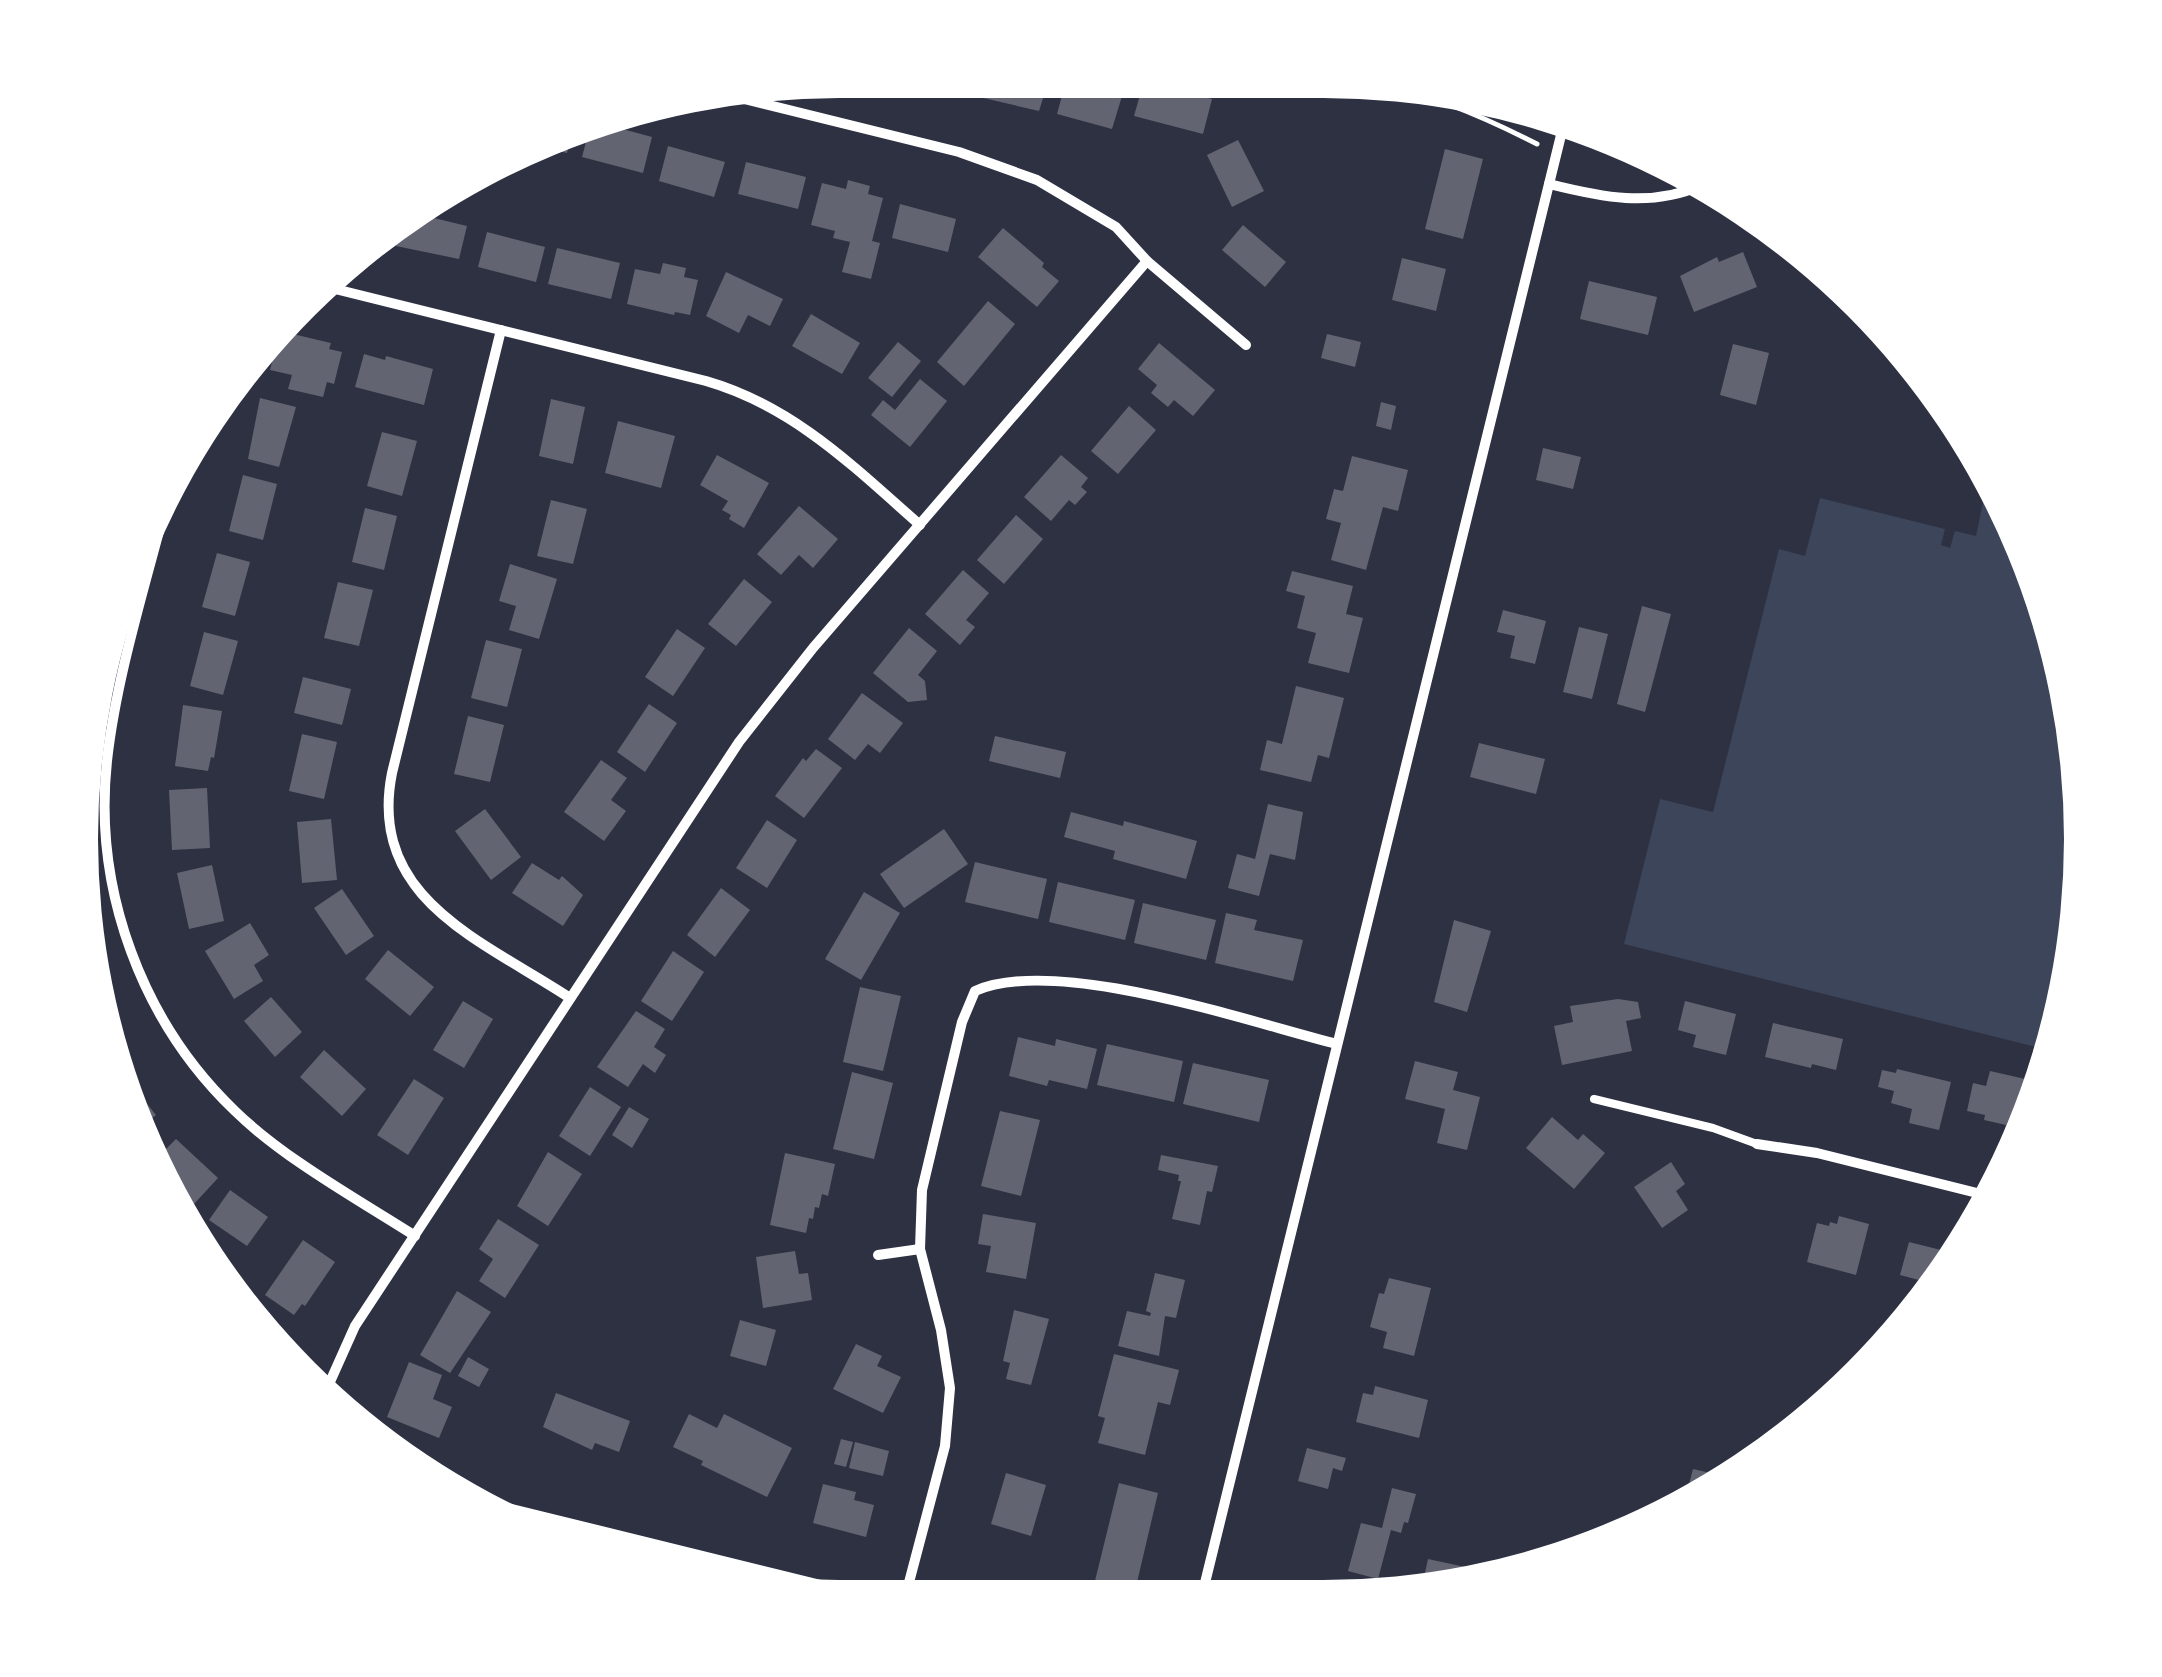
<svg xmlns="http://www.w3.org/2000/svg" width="2162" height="1677" font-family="'Public Sans',sans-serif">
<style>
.green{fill:#3c4559}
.building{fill:#626471}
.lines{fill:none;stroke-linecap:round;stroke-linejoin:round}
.path{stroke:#fff;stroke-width:5}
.service{stroke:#fff;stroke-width:8}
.minor{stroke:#fff;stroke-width:10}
.tertiary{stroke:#fff;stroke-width:18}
</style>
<rect width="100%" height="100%" fill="#2d3142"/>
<path class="green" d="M1992,496L1997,497L2017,534L2005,543L2024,549L2068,691L2082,839L2067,987L2048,1050L1624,944L1660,799L1713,812L1779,549L1805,556L1820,498L1945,529L1941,545L1950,548L1955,531L1976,536L1983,502Z"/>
<g class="building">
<path d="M984,80L1041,81L1048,82L1039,111L979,97Z"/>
<path d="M1066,81L1122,96L1112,129L1057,114Z"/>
<path d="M1144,81L1212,99L1203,134L1134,116Z"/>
<path d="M600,123L652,137L643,173L582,157L590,127Z"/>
<path d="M571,135L567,153L542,147L563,139Z"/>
<path d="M1238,140L1264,191L1232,207L1207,155Z"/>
<path d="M668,146L725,162L714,197L659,181Z"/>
<path d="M1445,149L1483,159L1463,239L1425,229Z"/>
<path d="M746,162L806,177L798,209L738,194Z"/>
<path d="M848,180L870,186L868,194L883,198L872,241L880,243L871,279L842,272L850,242L833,238L835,231L811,225L822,183L846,189Z"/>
<path d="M900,204L956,219L948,252L892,238Z"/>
<path d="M417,214L467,226L459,259L396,246L401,227Z"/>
<path d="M1243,225L1286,262L1265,287L1222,250Z"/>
<path d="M1003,228L1044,263L1042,267L1059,281L1037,307L978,257Z"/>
<path d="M487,232L545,247L536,282L478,267Z"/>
<path d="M557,248L620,263L611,299L548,284Z"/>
<path d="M1743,252L1757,287L1694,312L1680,276L1717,257L1719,262Z"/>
<path d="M1402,258L1446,269L1436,311L1392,300Z"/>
<path d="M663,263L686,268L684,277L698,280L690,315L675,312L674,315L627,304L635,269L660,274Z"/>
<path d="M726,272L783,299L770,326L748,315L739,333L706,316Z"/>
<path d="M1589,281L1657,297L1648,335L1580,319Z"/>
<path d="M988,301L1015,324L964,386L937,362Z"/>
<path d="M811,314L860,343L842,374L792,346Z"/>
<path d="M280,331L331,343L329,349L342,352L334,384L327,382L323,397L288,389L292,375L270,370Z"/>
<path d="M1327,334L1361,342L1355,367L1321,358Z"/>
<path d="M898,342L921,361L892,397L868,378Z"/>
<path d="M1159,343L1215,390L1193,416L1174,400L1168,407L1151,393L1157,385L1138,369Z"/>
<path d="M1733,344L1769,353L1756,405L1720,395Z"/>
<path d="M364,354L385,360L386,356L433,369L424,405L355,387Z"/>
<path d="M920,379L947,401L910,447L871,415L883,400L895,410Z"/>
<path d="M260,398L296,407L279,467L248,459Z"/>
<path d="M551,399L585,407L573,464L539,456Z"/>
<path d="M1381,402L1396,406L1391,430L1376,426Z"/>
<path d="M1129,406L1156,430L1118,474L1091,451Z"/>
<path d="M618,421L675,436L661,488L605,473Z"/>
<path d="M382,432L417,441L402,496L367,486Z"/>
<path d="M1543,448L1581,457L1573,489L1536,480Z"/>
<path d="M717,455L769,483L744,528L729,519L731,515L722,510L728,501L700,485Z"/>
<path d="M1061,455L1088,478L1081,487L1087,492L1075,505L1069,500L1051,521L1024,497Z"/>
<path d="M1352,456L1408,470L1398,511L1383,507L1366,570L1331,560L1341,523L1326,519L1334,489L1343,491Z"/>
<path d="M243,475L277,484L263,540L229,531Z"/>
<path d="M551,500L587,509L573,564L537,556Z"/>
<path d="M799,506L838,539L813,568L799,555L781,575L757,554Z"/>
<path d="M365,508L397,516L384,570L352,562Z"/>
<path d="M1016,515L1043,539L1004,584L977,560Z"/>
<path d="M217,553L250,562L235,616L202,607Z"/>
<path d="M510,564L557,579L539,639L509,630L516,606L499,601Z"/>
<path d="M963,570L989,593L966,620L975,627L960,645L925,614Z"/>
<path d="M1292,571L1353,586L1346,614L1363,618L1349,673L1308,663L1316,633L1297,628L1305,596L1286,591Z"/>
<path d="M744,579L772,602L736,646L708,624Z"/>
<path d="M338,582L373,590L359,646L324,638Z"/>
<path d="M1642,606L1671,614L1645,712L1617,704Z"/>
<path d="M1503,610L1546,621L1535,664L1510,658L1515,636L1497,632Z"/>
<path d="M1579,627L1608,634L1592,699L1563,692Z"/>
<path d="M909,628L937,651L918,675L925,681L927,700L908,702L873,673Z"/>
<path d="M677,629L705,648L673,696L645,677Z"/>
<path d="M204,632L238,641L223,695L190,686Z"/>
<path d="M486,640L522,649L507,707L471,698Z"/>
<path d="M303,677L351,689L342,725L294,713Z"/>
<path d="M1296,686L1344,698L1329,758L1318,755L1311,782L1260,770L1267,740L1282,744Z"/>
<path d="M862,693L903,723L880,753L868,744L855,760L828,739Z"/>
<path d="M649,704L677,723L645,772L617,752Z"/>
<path d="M183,705L222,711L214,758L211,757L208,771L175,766Z"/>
<path d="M468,716L504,725L490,782L454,774Z"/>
<path d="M302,734L337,742L324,799L289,791Z"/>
<path d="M995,736L1066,752L1060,778L989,761Z"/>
<path d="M1479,743L1545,759L1536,794L1470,777Z"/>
<path d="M816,749L842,768L804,818L775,796L803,758L806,761Z"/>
<path d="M601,760L627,778L611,800L626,811L604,841L564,812Z"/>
<path d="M207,788L210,848L172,850L169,790Z"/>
<path d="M1268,804L1303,812L1295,860L1270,854L1259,896L1228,888L1237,854L1255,859Z"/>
<path d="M485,809L521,857L491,880L455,831Z"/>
<path d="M1071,812L1123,826L1124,821L1197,841L1186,879L1113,859L1115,851L1064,837Z"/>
<path d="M331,819L337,880L302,883L297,822Z"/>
<path d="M767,820L797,840L767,888L736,868Z"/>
<path d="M944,829L968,864L904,908L880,874Z"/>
<path d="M975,862L1047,879L1038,919L965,902Z"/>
<path d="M532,863L559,880L562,876L583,895L563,926L512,893Z"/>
<path d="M212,865L224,921L189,929L177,873Z"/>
<path d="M1058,882L1135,900L1125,940L1049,922Z"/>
<path d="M721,888L750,910L715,957L687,935Z"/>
<path d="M342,889L374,936L346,955L314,908Z"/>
<path d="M864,892L900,913L861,980L825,959Z"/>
<path d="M1143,903L1216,920L1206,960L1134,943Z"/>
<path d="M1226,913L1257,920L1254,930L1303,940L1293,981L1215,963Z"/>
<path d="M1454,920L1491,931L1467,1012L1434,1002Z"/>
<path d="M250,923L269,955L254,965L263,981L234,999L205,951Z"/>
<path d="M388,950L434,987L410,1016L365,979Z"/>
<path d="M673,951L704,972L672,1021L641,1001Z"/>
<path d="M860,987L901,996L883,1071L843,1062Z"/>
<path d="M271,997L302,1032L275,1057L244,1021Z"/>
<path d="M1618,999L1638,1002L1641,1018L1626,1021L1632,1051L1562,1065L1554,1026L1573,1022L1570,1006Z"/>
<path d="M463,1001L493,1019L464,1068L433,1050Z"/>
<path d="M1685,1001L1736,1014L1726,1055L1693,1047L1696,1035L1678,1030Z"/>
<path d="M636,1011L665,1029L654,1047L666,1055L655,1073L643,1064L628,1087L597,1067Z"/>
<path d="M1773,1023L1843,1039L1836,1070L1812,1064L1811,1068L1765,1057Z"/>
<path d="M1018,1037L1055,1046L1056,1039L1097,1049L1087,1089L1049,1080L1047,1086L1009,1076Z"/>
<path d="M1107,1044L1183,1061L1174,1102L1097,1085Z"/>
<path d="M324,1050L366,1089L342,1116L300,1077Z"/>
<path d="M1415,1061L1458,1072L1453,1090L1480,1097L1467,1150L1437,1143L1445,1109L1405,1099Z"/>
<path d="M1193,1063L1269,1080L1259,1122L1183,1104Z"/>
<path d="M1897,1069L1951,1082L1939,1130L1909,1123L1912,1109L1891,1103L1894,1091L1878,1087L1882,1070L1896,1073Z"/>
<path d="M1990,1071L2038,1082L2018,1141L2003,1137L2006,1125L1984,1120L1985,1115L1967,1111L1973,1083L1986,1086Z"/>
<path d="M852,1072L893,1083L874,1159L833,1149Z"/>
<path d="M127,1079L156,1115L146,1123L126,1080Z"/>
<path d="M414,1079L444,1098L408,1155L377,1135Z"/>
<path d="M590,1087L621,1107L590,1156L559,1136Z"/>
<path d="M629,1107L649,1119L632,1148L612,1135Z"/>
<path d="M1000,1111L1040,1120L1021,1196L981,1186Z"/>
<path d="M1552,1117L1578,1140L1583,1134L1605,1153L1574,1189L1526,1148Z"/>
<path d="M176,1139L218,1178L194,1204L174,1185L160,1155Z"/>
<path d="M548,1152L582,1174L548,1226L517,1206Z"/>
<path d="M785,1153L835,1164L828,1196L822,1194L819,1208L815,1207L813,1219L809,1218L806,1233L770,1225Z"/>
<path d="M1161,1155L1218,1166L1212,1192L1207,1191L1200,1225L1172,1219L1181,1181H1178L1179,1175L1158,1170Z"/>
<path d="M1671,1162L1685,1184L1676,1191L1688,1210L1662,1228L1634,1187Z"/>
<path d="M230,1190L268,1217L247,1246L209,1220Z"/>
<path d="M983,1214L1036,1223L1026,1279L986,1272L991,1246L978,1244Z"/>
<path d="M1839,1216L1869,1224L1856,1275L1807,1262L1817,1223L1829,1226L1830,1222L1837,1224Z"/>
<path d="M498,1219L539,1245L505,1298L479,1281L493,1259L479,1249Z"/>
<path d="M303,1240L335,1262L305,1306L302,1304L294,1315L265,1295Z"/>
<path d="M1909,1242L1949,1252L1950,1247L1960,1249L1934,1284L1900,1275Z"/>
<path d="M795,1251L799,1274L808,1273L812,1300L763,1308L756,1257Z"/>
<path d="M1155,1273L1185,1280L1176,1318L1165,1316L1159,1356L1118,1346L1127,1311L1150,1316L1151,1313L1146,1311Z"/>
<path d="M1389,1278L1431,1288L1414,1356L1383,1348L1387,1332L1370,1327L1379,1293L1384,1294Z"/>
<path d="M457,1291L491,1312L450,1373L420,1355Z"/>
<path d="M1014,1310L1049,1319L1031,1385L1006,1379L1010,1363L1003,1361Z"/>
<path d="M740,1320L776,1330L766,1366L730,1356Z"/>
<path d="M856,1344L882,1356L877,1366L901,1377L883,1413L833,1389Z"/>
<path d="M1114,1354L1179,1370L1170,1405L1158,1402L1145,1455L1098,1443L1105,1418L1098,1416Z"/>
<path d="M468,1357L489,1369L479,1387L458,1376Z"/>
<path d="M409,1362L442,1375L433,1399L452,1407L439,1438L387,1417Z"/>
<path d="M1375,1386L1428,1400L1419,1438L1356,1422L1363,1393L1373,1395Z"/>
<path d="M556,1393L630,1421L619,1452L595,1443L592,1450L543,1427Z"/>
<path d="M689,1414L717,1428L724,1414L792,1448L767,1497L701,1465L703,1461L673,1447Z"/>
<path d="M841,1439L853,1442L846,1467L834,1464Z"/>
<path d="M855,1442L889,1451L883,1476L849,1468Z"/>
<path d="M1307,1448L1346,1458L1342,1471L1333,1468L1328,1489L1298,1481Z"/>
<path d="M1693,1469L1719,1475L1717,1483L1686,1496Z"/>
<path d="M1006,1473L1046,1485L1031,1536L991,1524Z"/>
<path d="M1119,1483L1158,1493L1135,1591L1094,1585Z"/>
<path d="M823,1484L856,1492L854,1500L874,1505L866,1537L813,1523Z"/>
<path d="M1392,1488L1416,1494L1408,1523L1404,1522L1401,1533L1391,1530L1378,1579L1348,1571L1361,1523L1382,1528Z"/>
<path d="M1428,1559L1484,1571L1483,1576L1421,1591Z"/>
<path d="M1272,1582L1286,1586V1582L1307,1587V1591H1270Z"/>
</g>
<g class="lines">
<path class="path" d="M1361,82C1423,90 1482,116 1537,144"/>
<path class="service" d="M1594,1099L1713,1128L1757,1144"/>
<g class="minor">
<path d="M728,95L959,152L1037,180L1116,227L1147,261L1246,345"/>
<path d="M1549,184C1601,197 1651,208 1702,185"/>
<path d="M323,286L706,381C793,406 853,466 920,525"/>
<path d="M501,330L392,773C367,899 482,940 570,998"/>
<path d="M172,481C150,571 117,670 107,761C93,890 142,1022 235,1111C283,1158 357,1199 415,1236"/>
<path d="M1757,1144L1817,1153L1989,1196"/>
<path d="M878,1255L920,1249"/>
<path d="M325,1393L355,1326L739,742L813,648L1147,261"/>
<path d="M563,1543L567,1526"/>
<path d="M907,1590L945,1446L950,1388L941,1330L920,1249L922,1190L962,1022L975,991C1056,955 1249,1022 1337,1044"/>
<path d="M1203,1591L1564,123"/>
</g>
<path class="tertiary" d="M487,1507L824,1590"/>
</g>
<path d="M0 0H2162V1677H0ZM839 98H1323A741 741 0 0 1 2064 839V839A741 741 0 0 1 1323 1580H839A741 741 0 0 1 98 839V839A741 741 0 0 1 839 98Z" fill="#fff" fill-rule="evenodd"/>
</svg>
